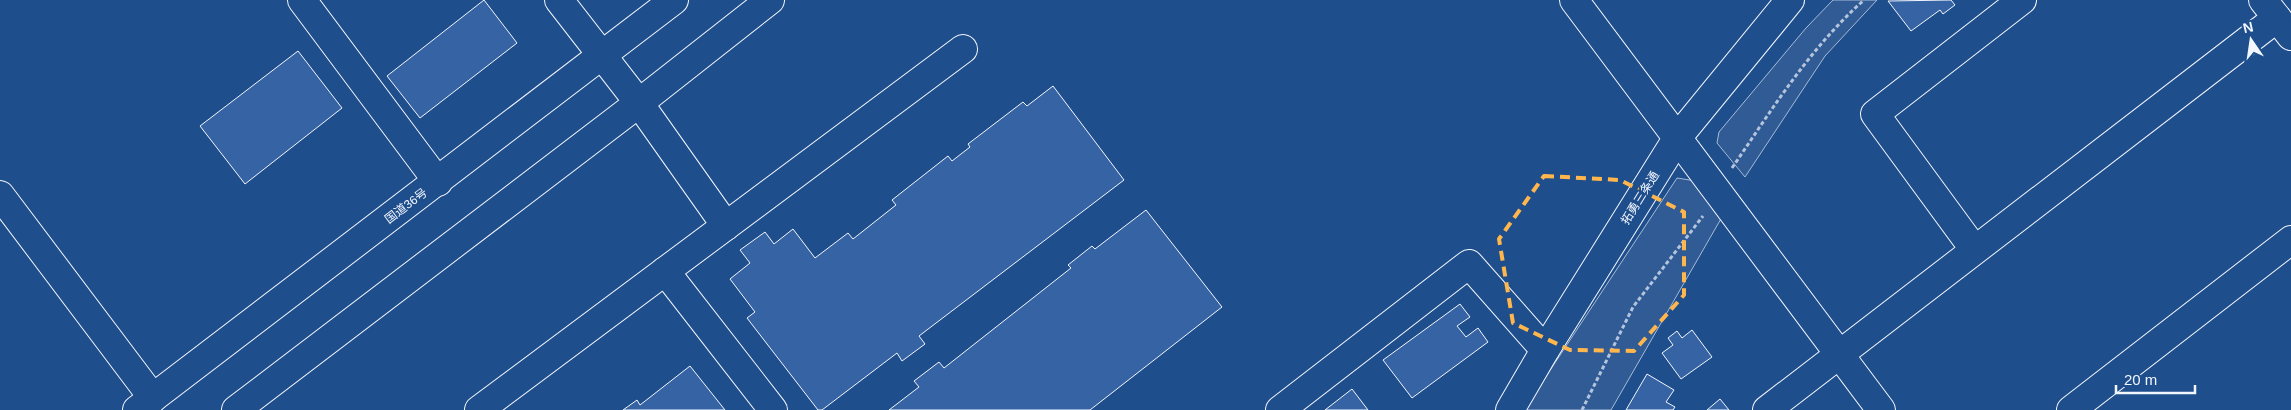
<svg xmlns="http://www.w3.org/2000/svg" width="2291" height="410" font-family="Helvetica,'Noto Sans JP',sans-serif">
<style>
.built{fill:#305b95;stroke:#a8bbd7}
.building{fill:#3563a3;stroke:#f2f6ff}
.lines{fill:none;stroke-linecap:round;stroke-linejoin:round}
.minor-casing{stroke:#f2f6ff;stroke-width:30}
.highway-casing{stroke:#f2f6ff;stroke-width:30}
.path{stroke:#b3c4dc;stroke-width:3;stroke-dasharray:4 2.5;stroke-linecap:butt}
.minor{stroke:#1f4e8c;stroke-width:28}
.highway{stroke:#1f4e8c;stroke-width:28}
.marked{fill:none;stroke:#ffb74d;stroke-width:4;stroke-dasharray:10 6;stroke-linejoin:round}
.labels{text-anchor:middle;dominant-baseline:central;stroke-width:4;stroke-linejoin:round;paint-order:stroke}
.street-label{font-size:12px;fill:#f2f6ff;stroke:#1f4e8c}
</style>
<rect width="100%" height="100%" fill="#1f4e8c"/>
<g class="built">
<path d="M1833,0H1877L1825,56L1745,177L1717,143L1719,132L1806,28Z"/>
<path d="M1677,178L1696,181L1722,217L1611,410H1526L1541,384Z"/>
</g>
<g class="building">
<path d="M484,0L517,43L420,118L387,76Z"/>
<path d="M1951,0L1955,5L1943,14L1940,10L1911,31L1888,1Z"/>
<path d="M298,51L342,108L245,184L200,126Z"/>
<path d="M1053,86L1124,180L919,336L925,344L902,361L897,353L822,410H818L747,318L755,312L730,279L750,263L740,250L765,232L774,244L793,229L815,258L848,233L853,239L896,205L892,200L948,156L952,161L970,147L968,144L1023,102L1027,106Z"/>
<path d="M1146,210L1222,307L1090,410H889L919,387L914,381L939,362L944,368L1071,268L1068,265L1092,246L1095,249Z"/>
<path d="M1460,304L1470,317L1457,326L1466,337L1478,328L1488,342L1412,398L1383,360Z"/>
<path d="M1692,330L1712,357L1681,379L1662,353L1673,345L1668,338L1677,331L1682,338Z"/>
<path d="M690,366L725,410H623L637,400L640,405Z"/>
<path d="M1647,374L1674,390L1666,402L1675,407L1673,410H1626Z"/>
<path d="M1352,389L1368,410H1325Z"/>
<path d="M1720,399L1729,410H1707Z"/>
</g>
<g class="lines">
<defs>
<g id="minor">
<path d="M302,0L438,182"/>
<path d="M559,0L639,103L726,226"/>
<path d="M1574,0L1881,410"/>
<path d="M2263,0L2291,36"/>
<path d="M0,195L153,398"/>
<path d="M1974,249L1875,114L2022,0"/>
<path d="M665,271L773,410"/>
<path d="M479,410L963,49"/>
<path d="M1280,410L1469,264L1545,350"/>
<path d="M1510,410L1545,350L1678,137L1790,0"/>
<path d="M1767,410L2277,18"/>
<path d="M2071,410L2291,240"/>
</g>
<g id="highway">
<path d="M137,410L674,0"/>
<path d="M236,410L639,103L770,0"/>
</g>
</defs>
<use href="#minor" class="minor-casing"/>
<use href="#highway" class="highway-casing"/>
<g class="path">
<path d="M1732,168C1773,108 1809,49 1864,0"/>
<path d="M1582,410L1633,307L1703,216"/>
</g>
<use href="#minor" class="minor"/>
<use href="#highway" class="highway"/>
</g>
<path class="marked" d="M1544,176L1620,180L1684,212V295L1634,351L1570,350L1513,323L1499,239Z"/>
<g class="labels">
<g class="street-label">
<text transform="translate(1640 198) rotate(-58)">拓勇三条通</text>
<text transform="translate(406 206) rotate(-37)">国道36号</text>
</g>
</g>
<g transform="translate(2251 40) rotate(347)" stroke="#1f4e8c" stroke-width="4" paint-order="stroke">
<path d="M0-4L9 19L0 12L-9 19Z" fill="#f2f6ff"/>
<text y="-8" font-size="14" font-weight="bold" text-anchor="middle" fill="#f2f6ff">N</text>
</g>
<path d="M2116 385v8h79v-8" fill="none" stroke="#f2f6ff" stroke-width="2.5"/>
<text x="2124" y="385" font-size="15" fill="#f2f6ff" stroke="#1f4e8c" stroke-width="4" paint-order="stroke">20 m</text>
</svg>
